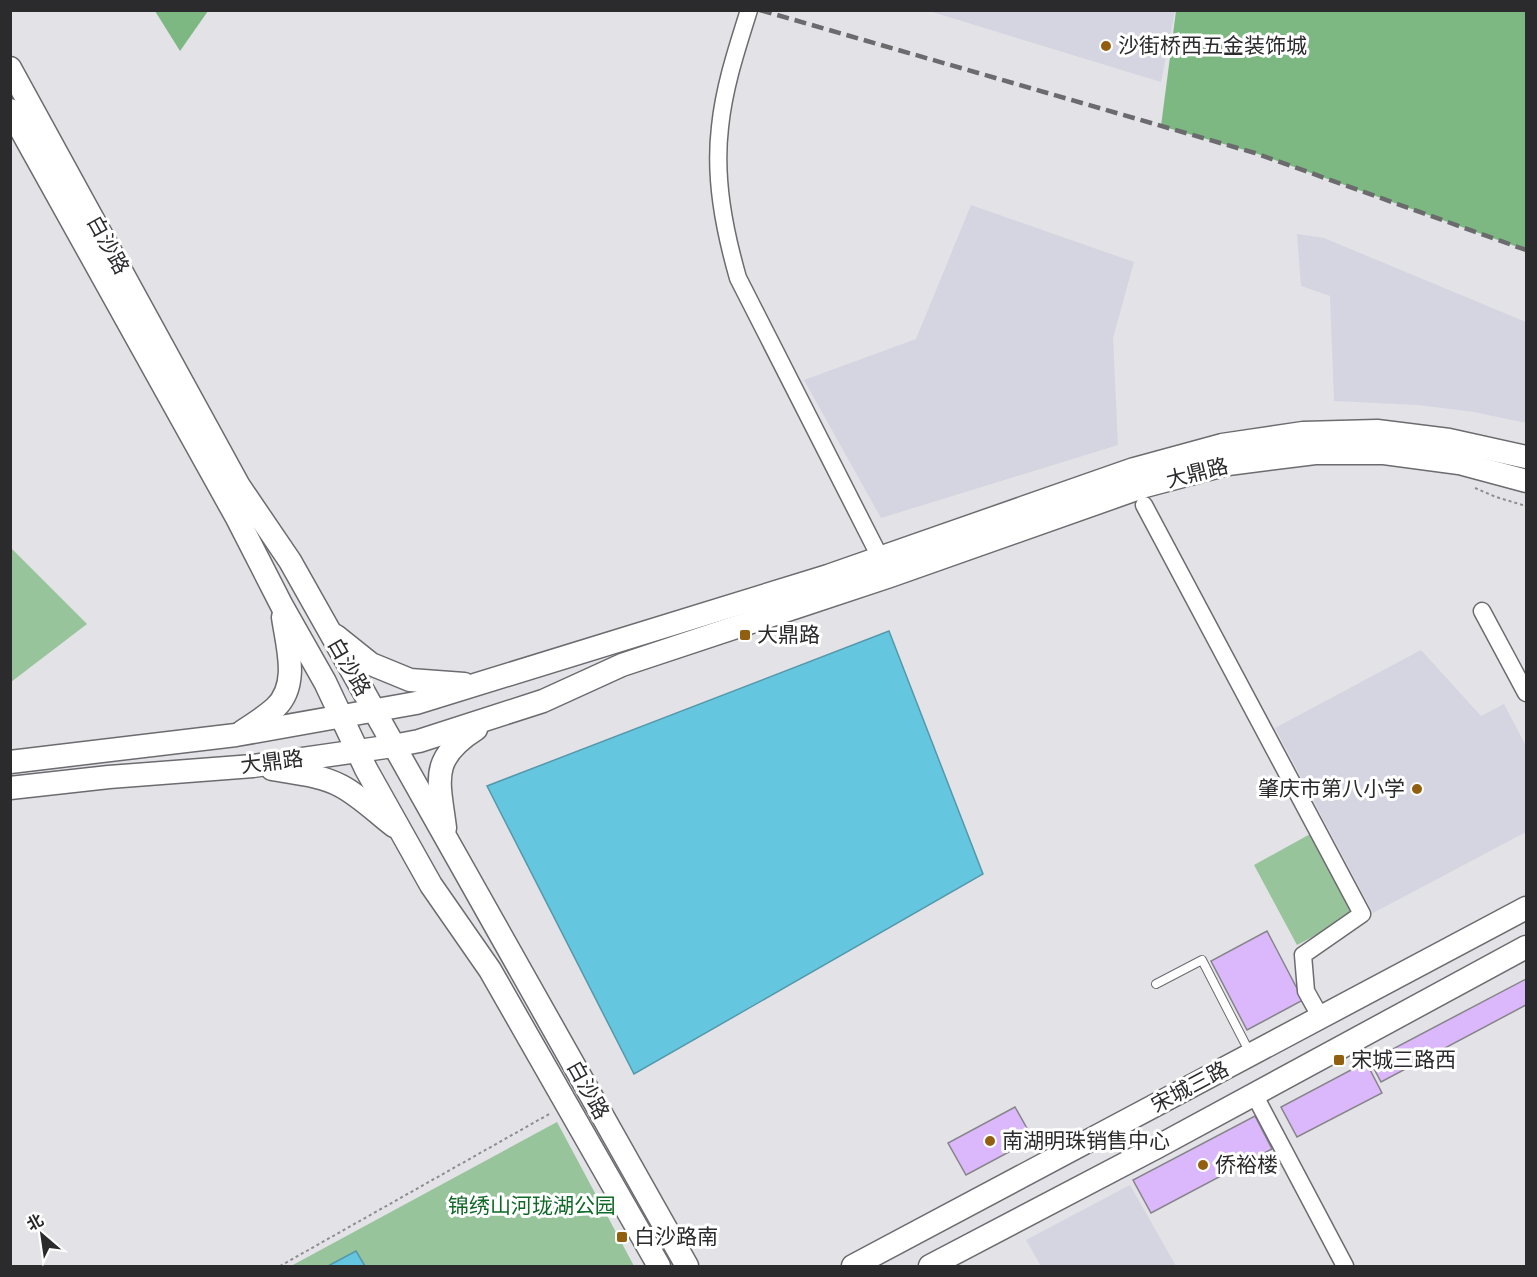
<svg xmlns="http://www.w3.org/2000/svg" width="1537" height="1277" font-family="'Fira Sans','Noto Sans SC',sans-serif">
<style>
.built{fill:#d5d5e2}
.green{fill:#97c49a}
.forest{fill:#7db883}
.water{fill:#65c7df;stroke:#5498aa;stroke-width:1.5}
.building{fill:#dab8fb;stroke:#868488;stroke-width:1.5}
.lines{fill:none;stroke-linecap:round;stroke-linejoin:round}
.lane-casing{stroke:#6c6c70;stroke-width:10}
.street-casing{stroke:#6c6c70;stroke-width:19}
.secondary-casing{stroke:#6c6c70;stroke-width:25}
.path{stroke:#8d8d90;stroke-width:2;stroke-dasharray:3 3;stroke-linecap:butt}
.lane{stroke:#fff;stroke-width:8}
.street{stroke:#fff;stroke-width:16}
.secondary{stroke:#fff;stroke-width:22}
.rail{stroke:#6b6b6e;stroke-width:4.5;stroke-dasharray:12 6;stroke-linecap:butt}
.poi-dot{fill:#925f10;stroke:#fff;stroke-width:2}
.labels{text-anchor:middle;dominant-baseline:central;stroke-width:6;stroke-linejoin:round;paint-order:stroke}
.poi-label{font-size:21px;fill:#2b2b2d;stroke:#fff;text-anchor:start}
.street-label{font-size:21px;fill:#2b2b2d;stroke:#fff}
.park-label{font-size:21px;fill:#116927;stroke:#fff}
</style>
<rect width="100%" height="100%" fill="#e2e2e7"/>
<g class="built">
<path d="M929,11H1175L1161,82Z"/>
<path d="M971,205L1134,262L1113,338L1118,445L881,518L804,380L916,339Z"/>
<path d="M1297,234L1324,238L1526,322V423L1474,412L1418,405L1334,401L1330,296L1301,286Z"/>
<path d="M1421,650L1481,716L1504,704L1526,746V832L1373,913L1275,728Z"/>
<path d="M1130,1185L1176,1266H1041L1026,1240Z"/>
</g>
<g class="green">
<path d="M11,548L87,624L11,682Z"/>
<path d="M1312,833L1356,914L1297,945L1254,865Z"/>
<path d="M557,1122L634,1266H291Z"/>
</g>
<g class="forest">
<path d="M155,11H208L180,51Z"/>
<path d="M1176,11H1526V250L1255,153L1161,126Z"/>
</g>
<g class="water">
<path d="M889,631L983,874L634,1074L487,786Z"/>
<path d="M356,1251L365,1266H328Z"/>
</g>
<g class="building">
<path d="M1267,931L1303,1000L1247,1030L1211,961Z"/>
<path d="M1526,979V1005L1381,1082L1370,1061Z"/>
<path d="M1366,1062L1382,1093L1297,1137L1281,1107Z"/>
<path d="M1015,1107L1033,1139L966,1175L948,1143Z"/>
<path d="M1255,1116L1272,1149L1151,1213L1133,1180Z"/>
</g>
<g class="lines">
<defs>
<path id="lane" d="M1156,984L1202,960L1250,1053"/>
<g id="street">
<path d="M749,10C737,48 724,87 720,127C714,178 724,229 738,278L885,567"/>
<path d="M1144,505L1362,914L1303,955L1306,991L1321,1018"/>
<path d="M1482,611L1526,693"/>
<path d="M1254,1094L1345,1266"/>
</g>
<g id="secondary">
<path d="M10,68L239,486L290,561L687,1266"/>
<path d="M10,110L237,518L282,606L325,682L366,769L431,885L490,970L659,1266"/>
<path d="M336,636L371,664L410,680L464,684"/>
<path d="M243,731C254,724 265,717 275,708C300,685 287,646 283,617"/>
<path d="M10,762L236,735L416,703L828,576L1134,469L1222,445L1303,433L1377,431L1449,440L1526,457"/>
<path d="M272,769C294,773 321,775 341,786C360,796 377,813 394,826"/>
<path d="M10,788L109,777L253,766L393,746L419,741L543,701L622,665L890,576L1145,486L1228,464L1315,453H1384L1459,463L1526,481"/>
<path d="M445,828C439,780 429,759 476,729"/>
<path d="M853,1266L1526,908"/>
<path d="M930,1266L1157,1147L1526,947"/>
</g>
</defs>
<use href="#lane" class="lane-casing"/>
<use href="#street" class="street-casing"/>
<use href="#secondary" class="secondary-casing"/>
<g class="path">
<path d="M1475,488L1496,497L1526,506"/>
<path d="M280,1266L551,1113"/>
</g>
<use href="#lane" class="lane"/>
<use href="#street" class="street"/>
<use href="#secondary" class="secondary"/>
<path class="rail" d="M760,10L1255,153L1526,250"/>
</g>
<g class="poi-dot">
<circle cx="1106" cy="46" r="6"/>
<rect x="739" y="629" width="12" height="12" rx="3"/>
<circle cx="1417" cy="789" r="6"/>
<rect x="1333" y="1054" width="12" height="12" rx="3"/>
<circle cx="990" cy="1141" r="6"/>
<circle cx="1203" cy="1165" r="6"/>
<rect x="616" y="1231" width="12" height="12" rx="3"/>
</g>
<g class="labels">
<g class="poi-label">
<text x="1118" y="46">沙街桥西五金装饰城</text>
<text x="757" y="635">大鼎路</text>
<text x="1405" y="789" text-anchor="end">肇庆市第八小学</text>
<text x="1351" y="1060">宋城三路西</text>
<text x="1002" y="1141">南湖明珠销售中心</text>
<text x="1215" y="1165">侨裕楼</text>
<text x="634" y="1237">白沙路南</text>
</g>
<g class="street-label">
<text transform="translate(108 245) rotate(61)">白沙路</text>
<text transform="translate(1197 473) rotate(-14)">大鼎路</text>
<text transform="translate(349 667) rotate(60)">白沙路</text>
<text transform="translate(272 762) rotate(-7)">大鼎路</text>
<text transform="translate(1190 1087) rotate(-28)">宋城三路</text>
<text transform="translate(588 1090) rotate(61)">白沙路</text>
</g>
<g class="park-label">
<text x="532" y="1206">锦绣山河珑湖公园</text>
</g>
</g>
<rect width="1537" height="1277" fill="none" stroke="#2b2b2d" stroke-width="24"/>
<g transform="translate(42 1235) rotate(331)" stroke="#ffffff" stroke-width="4.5" paint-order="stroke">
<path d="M0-4.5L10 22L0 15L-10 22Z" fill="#2b2b2d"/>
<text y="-9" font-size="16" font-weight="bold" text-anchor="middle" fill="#2b2b2d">北</text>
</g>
</svg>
